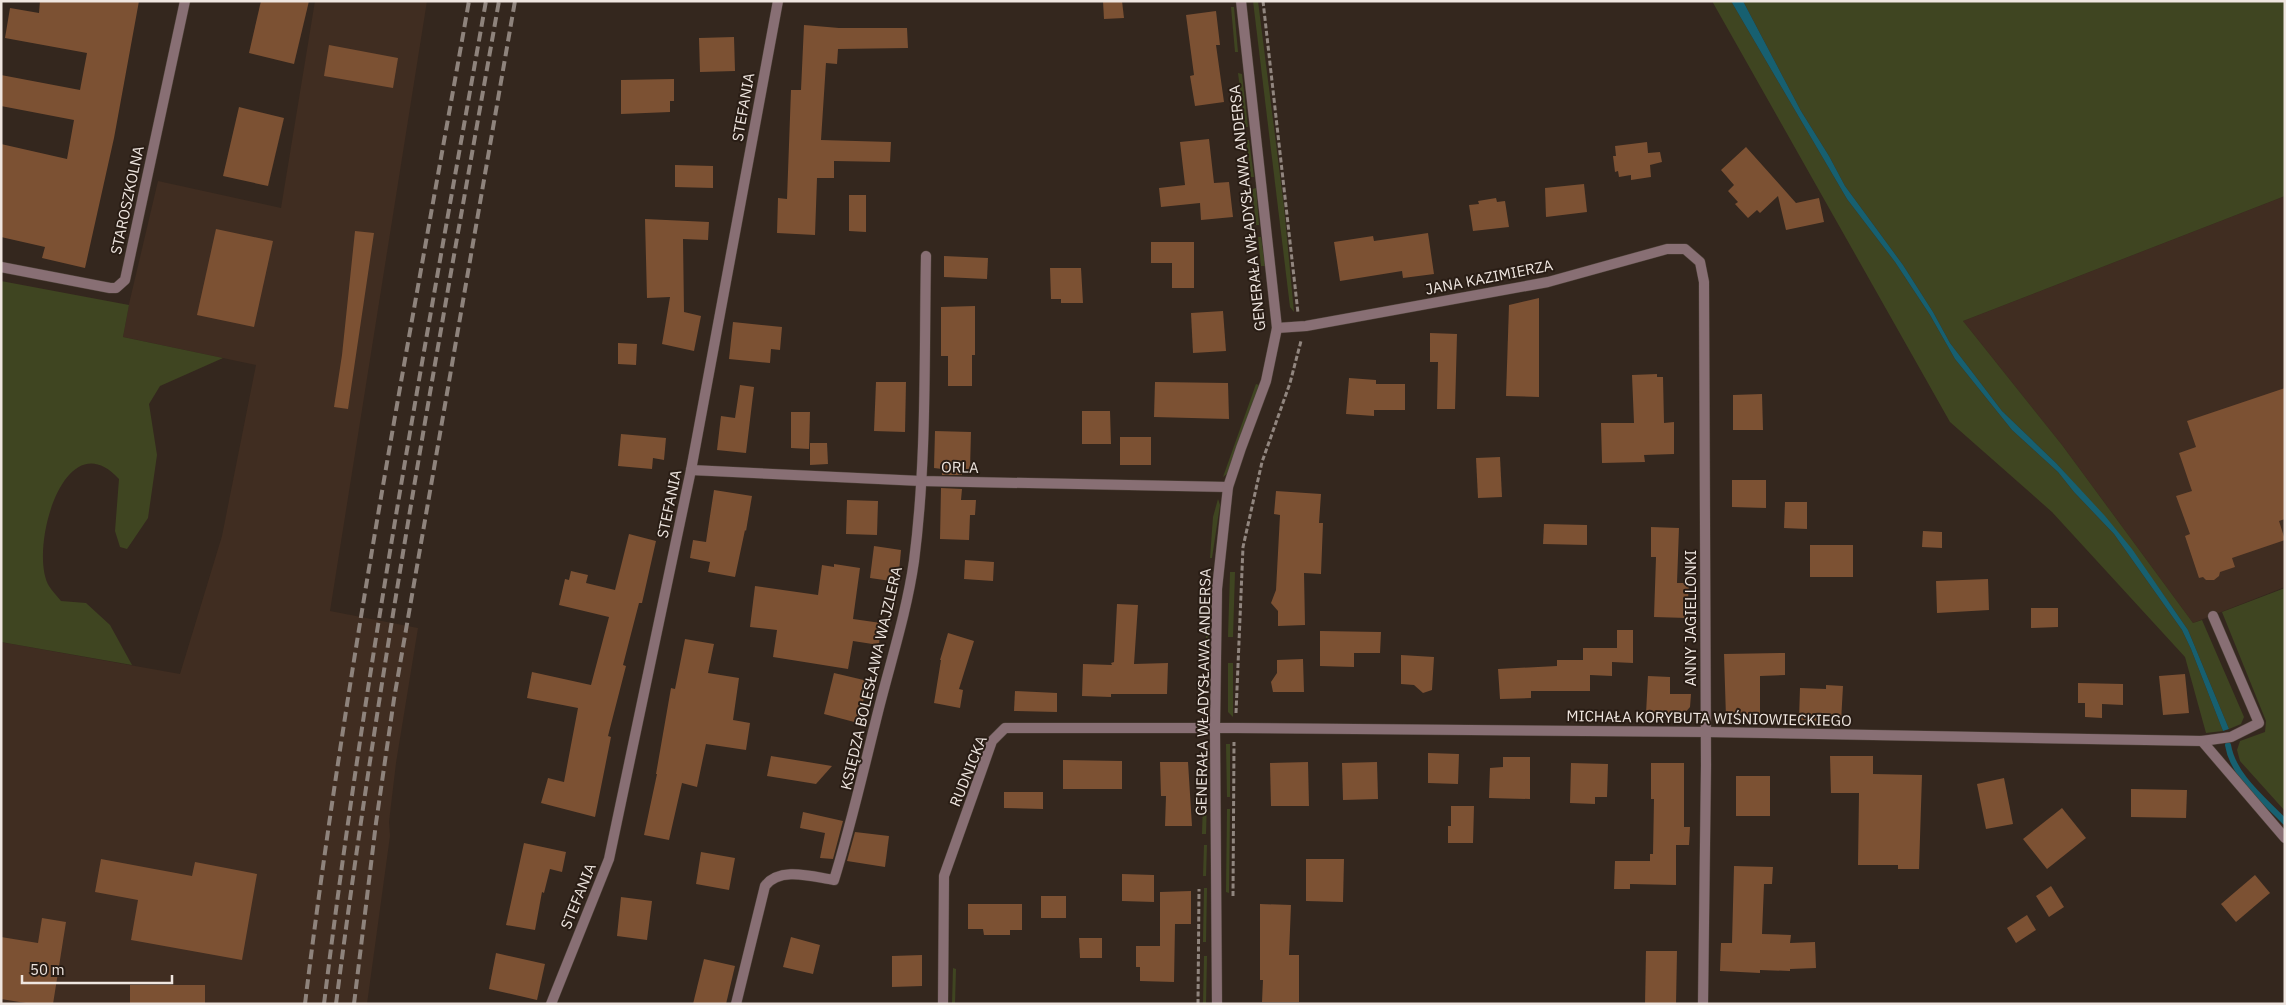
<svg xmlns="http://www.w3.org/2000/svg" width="2286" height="1005" font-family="'IBM Plex Sans',sans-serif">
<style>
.built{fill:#402d21}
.green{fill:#3f4521}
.water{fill:#176070}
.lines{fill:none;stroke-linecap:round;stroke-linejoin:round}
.stream{stroke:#176070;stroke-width:6}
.building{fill:#7c5133}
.service-casing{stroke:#4e4239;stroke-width:11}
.minor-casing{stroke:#4e4239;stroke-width:11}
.tertiary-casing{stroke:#4e4239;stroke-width:11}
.path{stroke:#91867f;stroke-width:3;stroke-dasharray:5 2.5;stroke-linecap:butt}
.service{stroke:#886f74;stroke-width:10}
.minor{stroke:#886f74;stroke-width:10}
.tertiary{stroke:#886f74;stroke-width:10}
.rail{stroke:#8e837c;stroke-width:4;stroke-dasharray:10 5;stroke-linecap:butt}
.labels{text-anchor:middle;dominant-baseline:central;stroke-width:4;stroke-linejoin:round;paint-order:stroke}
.street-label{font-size:15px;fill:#efe6e0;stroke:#291d15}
</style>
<rect width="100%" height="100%" fill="#34271e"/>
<g class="built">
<path d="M315,1H427L330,611L418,628L396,763L389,822L390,836L367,1004H1V642L180,674L222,536L256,365L123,337L129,304L158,181L281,208Z"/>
<path d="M2285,196V587L2193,623L2062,445L1963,321Z"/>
</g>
<g class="green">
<path d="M1253,1H1258L1284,207L1294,312L1290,307Z"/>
<path d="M1712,1H1731L1847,199L1895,262L1930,315L1955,359L2012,430L2058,472L2074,492L2114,534L2182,630L2191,649L2223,731L2206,733L2185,657L2052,512L1950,422Z"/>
<path d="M1743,1H2285V196L1963,321L2062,445L2193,623L2202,620L2244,717L2241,724L2229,729L2188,630L2158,587L2092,503L2056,463L2002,411L1950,343L1933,312L1903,265L1845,186L1829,156L1801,111Z"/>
<path d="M1231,7H1234L1238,52H1235Z"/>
<path d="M1238,73L1242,74L1248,127H1245Z"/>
<path d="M1246,140H1249L1254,177H1251Z"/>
<path d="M1256,188L1259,225H1256L1252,189Z"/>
<path d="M1258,237H1261L1265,266H1261Z"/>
<path d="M1,281L129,305L123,337L223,358L160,386L149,404L157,455L148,518L127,549L120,547L115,531L119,479C64,419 28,551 49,586C52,591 57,596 61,601L86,603L110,625L132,665L1,642Z"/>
<path d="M1256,384L1259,385L1228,473L1223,477Z"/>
<path d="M1218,499L1220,505L1212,558H1210L1213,517Z"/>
<path d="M1230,572H1235L1233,637H1228Z"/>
<path d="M1210,579L1208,659H1206V592Z"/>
<path d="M2285,588V811L2240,761L2237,750L2240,741L2265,732L2266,721L2222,612Z"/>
<path d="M1228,663H1233V717L1228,712Z"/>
<path d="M1226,744H1230V797H1227Z"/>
<path d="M1204,748H1207L1206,790H1204Z"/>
<path d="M1203,801H1207L1206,834H1202Z"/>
<path d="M1227,809H1230L1229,893L1226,892Z"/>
<path d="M1204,845H1207L1206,876H1203Z"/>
<path d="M1204,888H1207L1206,942H1203Z"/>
<path d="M1204,956H1207L1206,1004H1203Z"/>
<path d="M953,968L956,969L955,1004H952Z"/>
</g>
<path class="water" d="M1731,1H1743L1801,111L1829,156L1845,186L1903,265L1933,312L1950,343L2002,411L2056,463L2105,516L2132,549L2188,630L2229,729L2223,731L2191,649L2182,630L2114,534L2074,492L2058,472L2012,430L1955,359L1930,315L1895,262L1847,199Z"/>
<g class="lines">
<path class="stream" d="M2228,745C2233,776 2264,800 2285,822"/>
</g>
<g class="building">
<path d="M40,1H139L114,138L85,268L42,258L45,247L1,237V144L67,159L74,120L1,106V75L80,90L87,53L5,38L10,8L39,13Z"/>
<path d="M261,1H309L294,64L249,53Z"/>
<path d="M1103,1H1122L1124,18L1104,19Z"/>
<path d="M1216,11L1220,45H1216L1224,102L1195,106L1190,76L1194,75L1186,15Z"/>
<path d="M804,25L839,28H907L908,48L838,49L837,64L826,63L821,140L891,142L890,162L834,161V178H817L815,235L777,233L778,198L787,199L791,90H801Z"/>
<path d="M734,37L735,71L700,72L699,38Z"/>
<path d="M329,45L398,58L393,88L324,76Z"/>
<path d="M674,79V101H670V112L621,114V80Z"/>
<path d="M239,107L284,118L268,186L223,176Z"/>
<path d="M1209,139L1214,183L1229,182L1233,217L1201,220L1200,203L1161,207L1159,188L1185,185L1180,142Z"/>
<path d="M1647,142L1648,153L1660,152L1662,162L1650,165L1651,177L1631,180V175L1619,177L1618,171L1615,172L1613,156H1616L1615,146Z"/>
<path d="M1746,147L1796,203L1819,198L1824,222L1786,230L1778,196L1760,213L1757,210L1748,218L1735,204L1738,202L1728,191L1734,185L1721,170Z"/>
<path d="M675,165L713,166V188L675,187Z"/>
<path d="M1584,184L1587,212L1546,217L1545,188Z"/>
<path d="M849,195H866V232L849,231Z"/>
<path d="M1496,198L1497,202L1505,201L1509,227L1473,231L1469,205L1479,204L1478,201Z"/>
<path d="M645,219L709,222L708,240L683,239L684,312L701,316L694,351L662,344L670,297L647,298Z"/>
<path d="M216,229L273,241L254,327L197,315Z"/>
<path d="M355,231L374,233L348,409L334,407L342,355Z"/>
<path d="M1428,233L1434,274L1403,278L1402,271L1340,281L1334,242L1373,236L1374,241Z"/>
<path d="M1151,242H1194V288H1172V263H1151Z"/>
<path d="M944,256L988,258L987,279L944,277Z"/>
<path d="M1050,268H1081L1083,303H1061V299H1051Z"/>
<path d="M1539,298V397L1506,396L1509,305Z"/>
<path d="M975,306V355H972V386H948V356H941V307Z"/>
<path d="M1223,311L1226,351L1193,353L1191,313Z"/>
<path d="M733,322L782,327L780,350L771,349L770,363L729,359Z"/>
<path d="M1430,333L1457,334L1455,409H1437L1438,362H1430Z"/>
<path d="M618,343L637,344L636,365L618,364Z"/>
<path d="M1657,374V377H1663L1664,423L1674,422V454L1644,455L1645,462L1602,463L1601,423H1634L1632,375Z"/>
<path d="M1349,378L1376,380V384H1405V410H1374V416L1346,414Z"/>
<path d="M876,382H906L905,432L874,431Z"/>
<path d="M1155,382L1228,383L1229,419L1154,417Z"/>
<path d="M740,385L754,387L746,453L717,450L721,416L735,418Z"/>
<path d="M2285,388V519L2279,521L2285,540L2232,558L2235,567L2220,572L2219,576L2214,580H2206L2203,577L2199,578L2185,536L2190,534L2176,496L2192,491L2179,453L2196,447L2187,421Z"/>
<path d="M1762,394L1763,430H1733V395Z"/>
<path d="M1082,411H1110L1111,444H1082Z"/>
<path d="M791,412H810L809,449L791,448Z"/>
<path d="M935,431L971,432L970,469H962V475H942V469L934,468Z"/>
<path d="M621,434L666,438L664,460L653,458L652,469L618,466Z"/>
<rect x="1120" y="437" width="31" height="28"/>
<path d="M810,443H827L828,464L810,465Z"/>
<path d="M1500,457L1502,497L1478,498L1476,458Z"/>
<path d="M1732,480H1766V508L1732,507Z"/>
<path d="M941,488L962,489L961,500H976L975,515H970L969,540L940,539Z"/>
<path d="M714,490L752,496L746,531L745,530L735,577L708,572L710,562L690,558L693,540L706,542Z"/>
<path d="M1276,491L1321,494L1319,523H1323L1321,574L1304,573L1305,625L1278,626V611L1271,603L1276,590L1280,515L1274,514Z"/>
<path d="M847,500L878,501L877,535L846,534Z"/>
<path d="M1785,502H1807V529L1784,528Z"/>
<path d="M1544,524L1587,525V545L1543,544Z"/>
<path d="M1651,527L1679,528L1677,583H1689L1687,618L1654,617L1656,557H1651Z"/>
<path d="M1923,531L1942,532V548L1922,547Z"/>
<path d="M629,534L656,541L642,603H639L623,665L626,666L608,736L611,737L595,817L541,803L548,778L564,782L578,708L527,698L532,672L591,685L609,617L559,605L565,579L569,580L571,571L588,575L586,583L615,590Z"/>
<rect x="1810" y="545" width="43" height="32"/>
<path d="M874,546L901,550L898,582L870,578Z"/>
<path d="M965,560L994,562L993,581L964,579Z"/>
<path d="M834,564L860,568L853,619L881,623L879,645L853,641L848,669L773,657L777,630L750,627L755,586L818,595L822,565L834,567Z"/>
<path d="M1988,579L1989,610L1937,613L1936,581Z"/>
<path d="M1117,604L1138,605L1134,664L1168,663L1167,694H1111V697L1082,696L1083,664L1112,665L1111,663L1114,662Z"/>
<path d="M2031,608H2058V627L2031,628Z"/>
<path d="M1617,630H1633V663L1612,662V676L1590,675V691H1531V698L1500,699L1498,669L1557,666V660H1583V648H1617Z"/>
<path d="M1320,631L1381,632L1380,653H1354V667L1320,666Z"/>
<path d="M948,633L974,641L959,689L963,690L960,708L934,703L941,660H940Z"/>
<path d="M685,639L714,644L708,673L739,678L733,720L750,723L746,750L706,744L697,787L682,783L669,840L644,835L657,774H656L671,688L675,689Z"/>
<path d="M1785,653V675L1760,676V718H1726L1724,654Z"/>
<path d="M1401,655L1434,657L1432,690L1423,693L1414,685L1401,684Z"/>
<path d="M1303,659L1304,692H1273L1271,682L1277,673V660Z"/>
<path d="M834,673L868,681L858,723L824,714Z"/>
<path d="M2185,674L2189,713L2163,715L2159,676Z"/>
<path d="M1648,676L1670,677V694H1691L1690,707L1683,715L1646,714Z"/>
<path d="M2078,683L2123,684V705L2102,704V718L2085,717V703H2078Z"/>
<path d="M1826,685L1843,686L1841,722L1799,720L1800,688L1826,689Z"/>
<path d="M1015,691L1057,693V712L1014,711Z"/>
<path d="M1428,753L1459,754L1458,784L1428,783Z"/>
<path d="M771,756L832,766L816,784L767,776Z"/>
<path d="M1830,756H1873V774L1922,775L1919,869H1898V865H1858L1859,793H1831Z"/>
<path d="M1503,757H1530V799L1489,798L1490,768L1503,767Z"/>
<path d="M1063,760L1122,761V789H1063Z"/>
<path d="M1160,762H1188L1192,826H1165L1166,796H1161Z"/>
<path d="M1308,762L1309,806H1271L1270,763Z"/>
<path d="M1377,762L1378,799L1343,800L1342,763Z"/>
<path d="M1571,763L1608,764L1607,797H1595V804L1570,803Z"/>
<path d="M1651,763H1684V827H1690L1689,845H1676V885L1630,884V889H1614L1615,861H1650V854H1653L1654,799H1651Z"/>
<rect x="1736" y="776" width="34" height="40"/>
<path d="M2004,778L2013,824L1986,829L1977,784Z"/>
<path d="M2131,789L2187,790L2186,818L2131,817Z"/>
<path d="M1004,792H1043V809L1004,808Z"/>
<path d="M1451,806H1474L1473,843H1448V826H1451Z"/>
<path d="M2062,808L2086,838L2047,869L2023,839Z"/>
<path d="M803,812L843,821L833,859L820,858L825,833L800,828Z"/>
<path d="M855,832L889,836L885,867L847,861Z"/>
<path d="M524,843L566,852L562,872L550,869L544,893L542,892L535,930L506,925Z"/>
<path d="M701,852L735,858L729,890L696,884Z"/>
<path d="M101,859L192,876L195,862L257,874L242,960L131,940L138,900L95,892Z"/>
<path d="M1306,859H1344L1343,902L1306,901Z"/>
<path d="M1734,866L1773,867L1772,884H1764L1762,934L1791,935L1790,943L1815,942L1816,968L1790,969V971L1760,970V973L1720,971L1721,943H1732Z"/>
<path d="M1122,874L1154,875V902L1122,901Z"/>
<path d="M2255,875L2270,893L2236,922L2221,904Z"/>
<path d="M2051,886L2064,907L2049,917L2036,896Z"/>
<path d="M1191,891V924H1175L1174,982L1140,981V967H1136V946H1160V892Z"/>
<rect x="1041" y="896" width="25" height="22"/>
<path d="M621,897L652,901L647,940L617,936Z"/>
<path d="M968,904H1022V930H1010V935H984L983,929H968Z"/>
<path d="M1260,904L1291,905L1289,955H1299V1002H1262L1263,980H1260Z"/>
<path d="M2027,915L2036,930L2016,943L2007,928Z"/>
<path d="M42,918L66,922L53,1004H32L1,999V937L38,943Z"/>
<path d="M791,937L820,945L813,974L783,967Z"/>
<path d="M1079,938H1102V958H1080Z"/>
<path d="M1646,951H1677L1676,1004H1645Z"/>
<path d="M496,953L545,964L537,1000L489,989Z"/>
<path d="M922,955V986L892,987V956Z"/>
<path d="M704,959L735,966L726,1004H693Z"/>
<rect x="130" y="985" width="75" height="19"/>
</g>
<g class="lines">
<defs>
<g id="service">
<path d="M2202,741L2231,737L2259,723L2213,616"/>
<path d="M2202,741L2285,838"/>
</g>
<g id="minor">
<path d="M1,267L110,288H116L125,280L185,1"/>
<path d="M1277,328L1306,326L1548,282L1667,249H1685L1700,262L1704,282L1706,765L1703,1004"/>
<path d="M691,470L921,481L1228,487"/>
<path d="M551,1004L609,859L691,470L778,1"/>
<path d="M736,1004L765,886C780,866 813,877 834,880C852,822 865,763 880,704C892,657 907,610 914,561C927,460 924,357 926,256"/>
<path d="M943,1004L944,876L992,741L1005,728H1235L1706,732L2202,741"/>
</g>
<path id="tertiary" d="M1217,1004L1215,728L1217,589L1228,487L1241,448L1266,381L1277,328L1241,1"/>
</defs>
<use href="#service" class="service-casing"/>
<use href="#minor" class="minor-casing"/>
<use href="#tertiary" class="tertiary-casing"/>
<g class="path">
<path d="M1263,1L1298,313"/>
<path d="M1236,713L1243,547L1262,462L1290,383L1301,341"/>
<path d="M1233,896L1234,742"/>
<path d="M1198,1004L1199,889"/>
</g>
<use href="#service" class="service"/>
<use href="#minor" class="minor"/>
<use href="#tertiary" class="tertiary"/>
<g class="rail">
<path d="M305,1004C346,668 410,335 469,1"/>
<path d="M324,1004C365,668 427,335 486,1"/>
<path d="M336,1004C379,668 440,335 499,1"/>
<path d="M354,1004L376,823L394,699L515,1"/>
</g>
</g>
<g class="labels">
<g class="street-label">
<text transform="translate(743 107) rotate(-80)">STEFANIA</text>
<text transform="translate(127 200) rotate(-78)">STAROSZKOLNA</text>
<text transform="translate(1247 208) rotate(-96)">GENERAŁA WŁADYSŁAWA ANDERSA</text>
<text transform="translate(1489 277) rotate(-11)">JANA KAZIMIERZA</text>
<text transform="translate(960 467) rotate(1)">ORLA</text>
<text transform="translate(669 504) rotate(-78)">STEFANIA</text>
<text transform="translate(1690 618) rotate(-90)">ANNY JAGIELLONKI</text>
<text transform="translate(871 678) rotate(-77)">KSIĘDZA BOLESŁAWA WAJZLERA</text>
<text transform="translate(1203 692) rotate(-89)">GENERAŁA WŁADYSŁAWA ANDERSA</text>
<text transform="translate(1709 718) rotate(1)">MICHAŁA KORYBUTA WIŚNIOWIECKIEGO</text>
<text transform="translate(968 771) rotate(-68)">RUDNICKA</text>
<text transform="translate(578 896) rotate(-68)">STEFANIA</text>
</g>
</g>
<rect width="2286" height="1005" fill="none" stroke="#efe6e0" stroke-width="5"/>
<path d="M22 975v8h150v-8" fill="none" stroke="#efe6e0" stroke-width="2.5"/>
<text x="30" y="975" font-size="15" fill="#efe6e0" stroke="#291d15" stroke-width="4" paint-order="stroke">50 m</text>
</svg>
